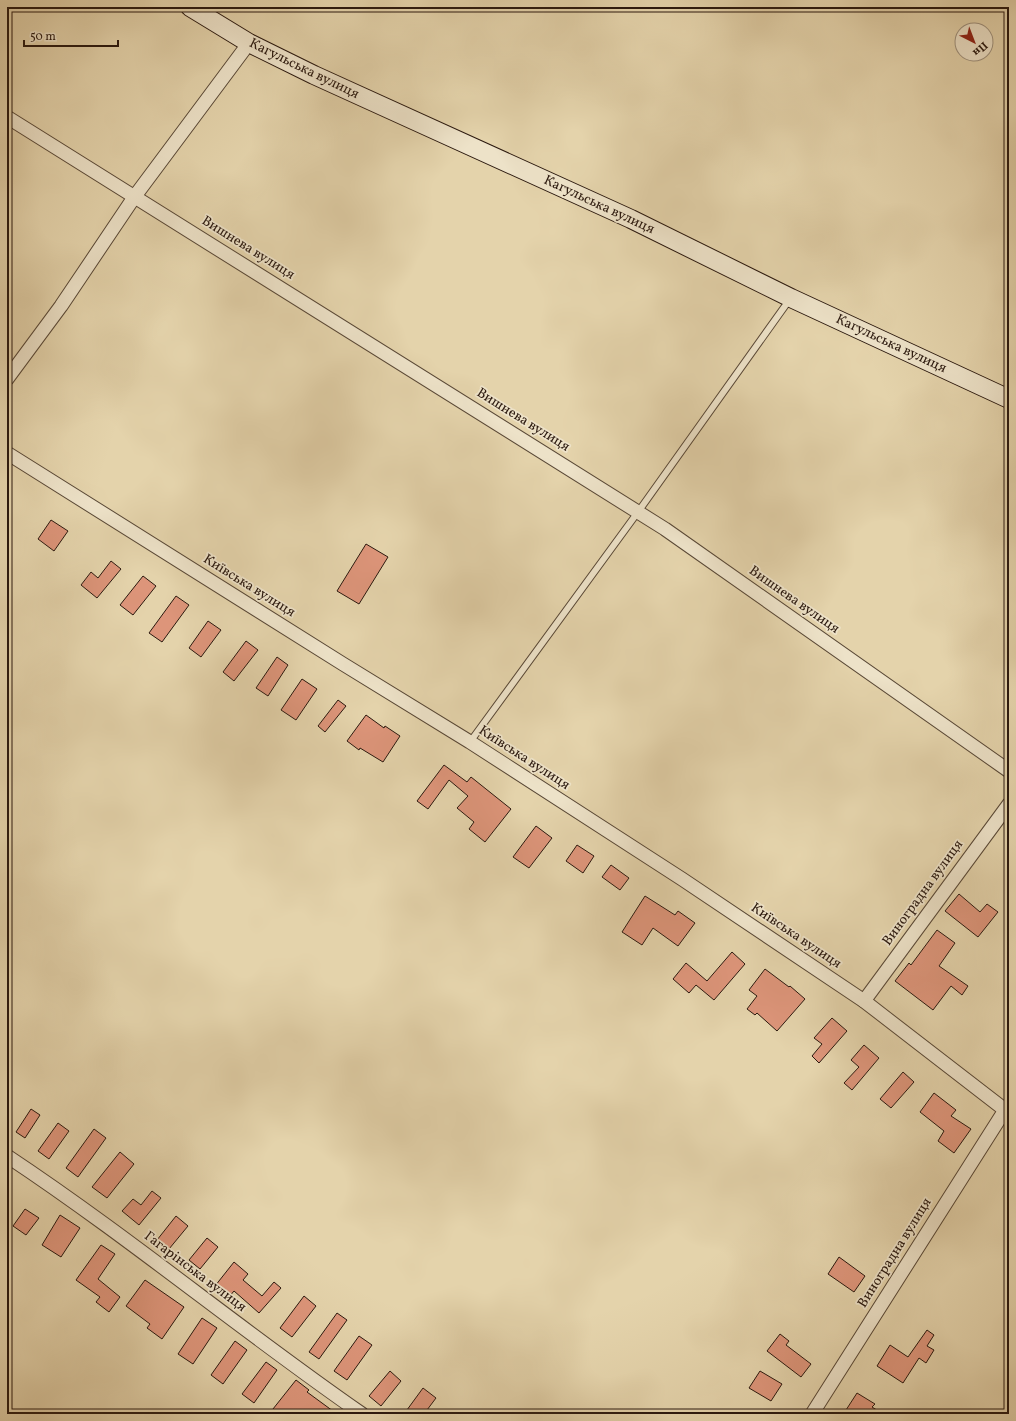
<svg xmlns="http://www.w3.org/2000/svg" width="1016" height="1421" font-family="Vollkorn,serif">
<style>
.building{fill:#dd957a;stroke:#2b190f}
.lines{fill:none;stroke-linecap:round;stroke-linejoin:round}
.lane-casing{stroke:#594836;stroke-width:8}
.street-casing{stroke:#594836;stroke-width:15}
.secondary-casing{stroke:#2b190f;stroke-width:20}
.lane{stroke:#ede2c8;stroke-width:6}
.street{stroke:#ede2c8;stroke-width:13}
.secondary{stroke:#ede2c8;stroke-width:18}
.labels{text-anchor:middle;dominant-baseline:central;stroke-width:3.5;stroke-linejoin:round;paint-order:stroke}
.street-label{font-size:14px;fill:#2b190f;stroke:#ede2c8}
</style>
<rect width="100%" height="100%" fill="#e4d3ab"/>
<filter id="stains"><feTurbulence type="fractalNoise" baseFrequency=".005" numOctaves="4"/><feColorMatrix values="0 0 0 0 .2 0 0 0 0 .09 0 0 0 0 .02 0 0 0 .5 -.17"/></filter>
<radialGradient id="worn" r=".72"><stop offset=".6" stop-color="#630" stop-opacity="0"/><stop offset="1" stop-color="#630" stop-opacity=".3"/></radialGradient>
<g class="building">
<path d="M51,520L68,531L54,551L38,539Z"/>
<path d="M366,544L388,557L359,604L337,591Z"/>
<path d="M111,561L121,569L97,598L81,585L91,572L98,578Z"/>
<path d="M143,576L156,586L133,615L120,605Z"/>
<path d="M176,596L189,605L162,642L149,633Z"/>
<path d="M208,621L221,630L201,657L189,648Z"/>
<path d="M246,641L258,650L234,681L223,672Z"/>
<path d="M277,657L288,665L268,696L256,688Z"/>
<path d="M302,679L317,689L296,720L281,710Z"/>
<path d="M338,700L346,706L325,732L318,726Z"/>
<path d="M366,715L384,728L385,726L400,736L383,762L360,748L359,750L347,741Z"/>
<path d="M444,765L467,782L471,777L511,809L485,842L469,829L474,822L457,808L468,796L449,780L428,809L417,801Z"/>
<path d="M536,826L552,838L529,868L513,857Z"/>
<path d="M577,845L594,856L583,873L566,861Z"/>
<path d="M611,865L629,878L620,890L602,877Z"/>
<path d="M959,894L980,912L987,904L998,912L978,937L945,911Z"/>
<path d="M645,896L675,915L678,911L695,923L678,946L653,928L642,945L622,932Z"/>
<path d="M937,930L955,943L939,966L968,986L962,995L951,986L933,1010L895,981L909,963L911,965Z"/>
<path d="M732,952L745,964L714,1000L696,985L689,993L673,979L686,963L707,981Z"/>
<path d="M765,969L789,987L790,986L805,999L777,1031L757,1013L755,1015L747,1009L757,996L749,990Z"/>
<path d="M832,1018L847,1031L819,1063L812,1056L822,1044L814,1038Z"/>
<path d="M864,1045L879,1058L852,1090L844,1083L859,1067L851,1060Z"/>
<path d="M903,1072L914,1082L891,1108L880,1099Z"/>
<path d="M934,1093L956,1110L951,1116L971,1129L954,1153L938,1141L944,1131L920,1112Z"/>
<path d="M31,1109L40,1115L25,1138L16,1132Z"/>
<path d="M58,1123L69,1131L49,1159L38,1151Z"/>
<path d="M94,1129L106,1138L78,1177L66,1168Z"/>
<path d="M120,1152L134,1164L107,1198L92,1187Z"/>
<path d="M152,1191L161,1198L139,1225L122,1211L133,1199L141,1205Z"/>
<path d="M25,1209L39,1218L26,1235L13,1226Z"/>
<path d="M60,1215L80,1228L61,1257L42,1245Z"/>
<path d="M176,1216L188,1226L169,1249L157,1240Z"/>
<path d="M207,1238L218,1247L200,1269L189,1260Z"/>
<path d="M101,1245L115,1254L98,1279L120,1297L109,1312L96,1302L100,1297L76,1280Z"/>
<path d="M839,1257L865,1276L854,1292L828,1274Z"/>
<path d="M234,1262L248,1274L243,1280L262,1296L274,1282L281,1288L259,1313L234,1291L229,1297L215,1286Z"/>
<path d="M145,1280L184,1307L162,1339L147,1328L150,1324L126,1306Z"/>
<path d="M304,1296L316,1306L292,1337L280,1328Z"/>
<path d="M337,1313L347,1320L319,1359L309,1352Z"/>
<path d="M202,1318L217,1328L193,1364L178,1354Z"/>
<path d="M927,1330L934,1335L927,1346L934,1350L926,1363L919,1358L903,1383L877,1366L890,1345L908,1357Z"/>
<path d="M780,1334L789,1341L786,1345L811,1364L801,1377L767,1351Z"/>
<path d="M359,1336L372,1345L347,1380L334,1371Z"/>
<path d="M235,1341L247,1350L223,1384L211,1375Z"/>
<path d="M266,1362L277,1370L254,1403L242,1394Z"/>
<path d="M390,1371L401,1381L381,1406L369,1396Z"/>
<path d="M760,1371L782,1384L771,1401L749,1388Z"/>
<path d="M296,1380L309,1390L307,1392L337,1414H269Z"/>
<path d="M423,1388L436,1398L424,1414H404Z"/>
<path d="M857,1393L875,1404L872,1407L883,1414H853L846,1410Z"/>
</g>
<g class="lines">
<defs>
<path id="lane" d="M470,742L638,512L790,299"/>
<g id="street">
<path d="M7,117L665,529L1009,771"/>
<path d="M7,379L61,306L135,196L249,43"/>
<path d="M7,453L343,664L470,742L682,879L864,1001L1009,1113"/>
<path d="M864,1001L1009,804"/>
<path d="M7,1156C129,1237 242,1331 362,1414"/>
<path d="M812,1414L1005,1110"/>
</g>
<path id="secondary" d="M190,7L249,43L314,75L631,219L791,298L1009,399"/>
</defs>
<use href="#lane" class="lane-casing"/>
<use href="#street" class="street-casing"/>
<use href="#secondary" class="secondary-casing"/>
<use href="#lane" class="lane"/>
<use href="#street" class="street"/>
<use href="#secondary" class="secondary"/>
</g>
<g class="labels">
<g class="street-label">
<text transform="translate(304 69) rotate(26)">Кагульська вулиця</text>
<text transform="translate(599 205) rotate(25)">Кагульська вулиця</text>
<text transform="translate(248 248) rotate(32)">Вишнева вулиця</text>
<text transform="translate(891 344) rotate(25)">Кагульська вулиця</text>
<text transform="translate(523 420) rotate(32)">Вишнева вулиця</text>
<text transform="translate(249 586) rotate(32)">Київська вулиця</text>
<text transform="translate(794 600) rotate(35)">Вишнева вулиця</text>
<text transform="translate(524 758) rotate(33)">Київська вулиця</text>
<text transform="translate(923 893) rotate(-54)">Виноградна вулиця</text>
<text transform="translate(796 936) rotate(34)">Київська вулиця</text>
<text transform="translate(895 1253) rotate(-58)">Виноградна вулиця</text>
<text transform="translate(195 1272) rotate(37)">Гагарінська вулиця</text>
</g>
</g>
<rect width="1016" height="1421" fill="none" stroke="#e4d3ab" stroke-width="24"/>
<rect x="8" y="8" width="1000" height="1405" fill="none" stroke="#2b190f" stroke-width="2"/>
<rect x="12" y="12" width="992" height="1397" fill="none" stroke="#2b190f"/>
<g transform="translate(974 42) rotate(138)"><circle r="19" fill="#ede2c8" stroke="#9f927e"/>
<path d="M0-3L7 15L0 10L-7 15Z" fill="#8f2418"/>
<text y="-6" font-size="11" font-weight="bold" text-anchor="middle" fill="#2b190f">Пн</text>
</g>
<path d="M24 40v6h94v-6" fill="none" stroke="#2b190f" stroke-width="2"/>
<text x="30" y="40" font-size="12" fill="#2b190f" stroke="#ede2c8" stroke-width="3" paint-order="stroke">50 m</text>
<rect width="100%" height="100%" filter="url(#stains)"/>
<rect width="100%" height="100%" fill="url(#worn)"/>
</svg>
